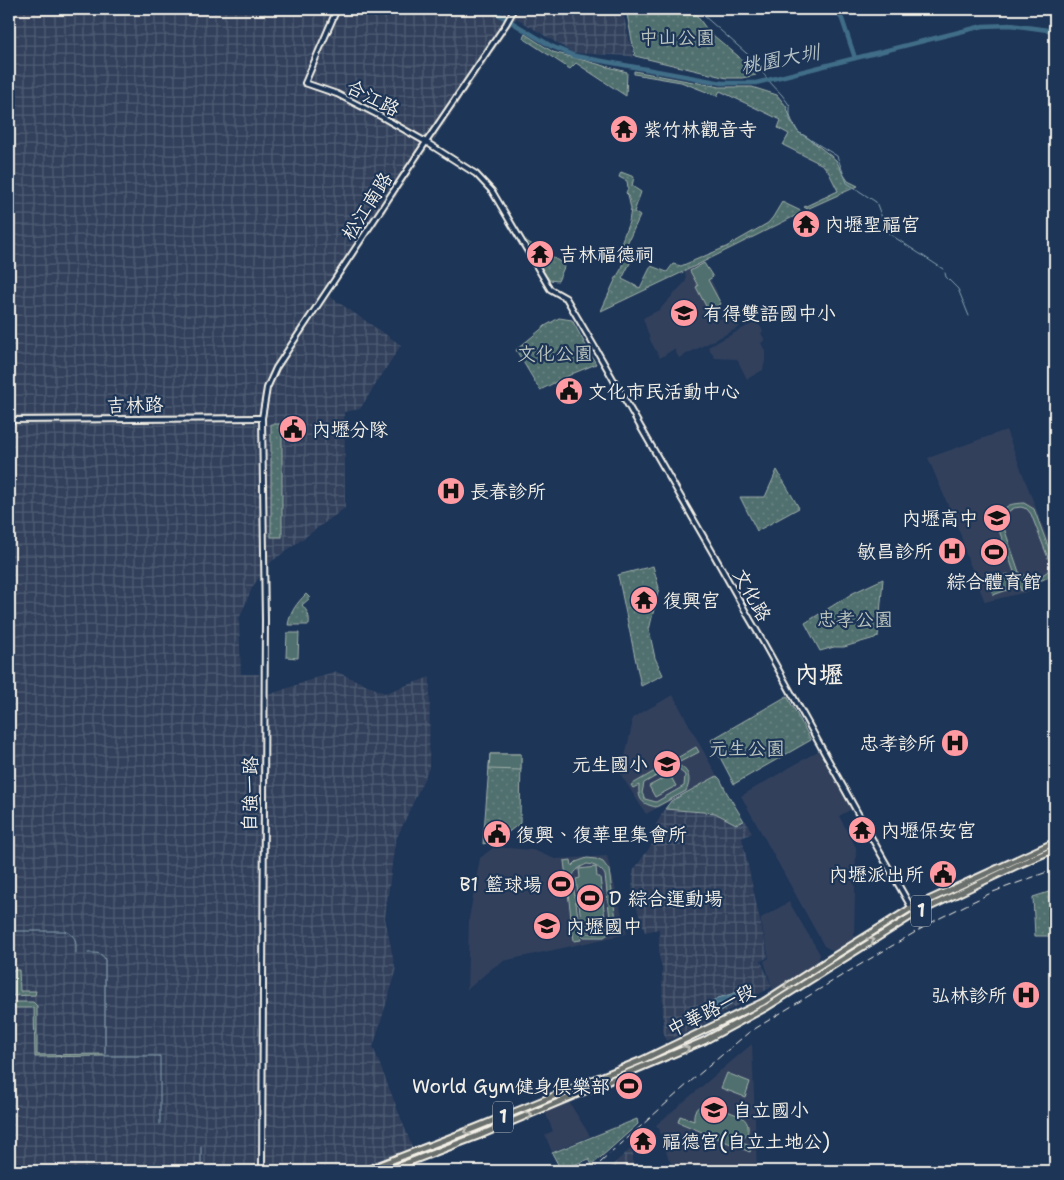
<svg xmlns="http://www.w3.org/2000/svg" width="1064" height="1180" font-family="'Shantell Sans','LXGW WenKai TC',sans-serif">
<style>
.built{fill:#30415c}
.industrial{fill:url(#industrial-grid)}
.grass{fill:url(#grass-tufts);stroke:#a2b0ab}
.park{fill:url(#park-dots);stroke:#a2b0ab}
.garden{fill:#506f6e;stroke:#a2b0ab;fill-rule:evenodd}
.water{fill:url(#water-rules);stroke:#89a2ae}
.lines{fill:none;stroke-linecap:round;stroke-linejoin:round}
.stream{stroke:#89a2ae;stroke-width:1}
.canal{stroke:#416d87;stroke-width:4.5}
.minor-casing{stroke:#f4f1e8;stroke-width:8}
.major-casing{stroke:#f4f1e8;stroke-width:9}
.minor{stroke:#1d3557;stroke-width:4}
.major{stroke:#6b706d;stroke-width:5}
.rail{stroke:#f4f1e8;stroke-width:1;stroke-dasharray:8 4;stroke-linecap:butt}
.oneway{stroke:#bdbdb7}
.labels{text-anchor:middle;dominant-baseline:central;stroke-width:4.5;stroke-linejoin:round;paint-order:stroke}
.shield{fill:#1d3557;stroke:#b4b9bc;stroke-width:1}
.shield-label{font-size:18px;font-weight:bold;fill:#f4f1e8}
.park-label{font-size:19px;fill:#bbc4bd;stroke:#1d3557}
.street-label{font-size:19px;fill:#f4f1e8;stroke:#1d3557}
.poi-label{font-size:19px;fill:#f4f1e8;stroke:#1d3557;text-anchor:start}
.water-label{font-size:20px;font-style:italic;fill:#b5c3c6;stroke:#1d3557}
.district-label{font-size:24px;font-weight:bold;fill:#f4f1e8;stroke:#1d3557}
</style>
<defs>
<pattern id="industrial-grid" width="8" height="8" patternUnits="userSpaceOnUse" patternTransform="scale(1.25)"><rect width="8" height="8" fill="#30415c"/><path d="M0 4h8M4 0v8" fill="none" stroke="#4f5d73"/></pattern>
<pattern id="grass-tufts" width="24" height="20" patternUnits="userSpaceOnUse" patternTransform="scale(1.25)"><rect width="24" height="20" fill="#506f6e"/><path d="M3 7l-1-3M5 7V3M7 7l1-3M15 17l-1-3M17 17v-4M19 17l1-3" fill="none" stroke="#6a8483"/></pattern>
<pattern id="park-dots" width="8" height="8" patternUnits="userSpaceOnUse" patternTransform="scale(1.25)"><rect width="8" height="8" fill="#506f6e"/><path d="M2 2h.1M6 6h.1" fill="none" stroke="#6a8483" stroke-width="1.8" stroke-linecap="round"/></pattern>
<pattern id="water-rules" width="6" height="5" patternUnits="userSpaceOnUse" patternTransform="scale(1.25)"><rect width="6" height="5" fill="#416d87"/><path d="M0 2.5h6" fill="none" stroke="#5d8298"/></pattern>
</defs>
<rect width="100%" height="100%" fill="#1d3557"/>
<filter id="ink" filterUnits="userSpaceOnUse"><feTurbulence type="fractalNoise" baseFrequency=".02" numOctaves="2"/><feDisplacementMap in="SourceGraphic" scale="10" xChannelSelector="R" yChannelSelector="G"/><feConvolveMatrix kernelMatrix="1 2 1 2 8 2 1 2 1" color-interpolation-filters="sRGB"/></filter>
<g filter="url(#ink)">
<g class="built">
<path d="M702,262L717,292L719,307L712,320L734,317L740,327L679,358L674,349L660,358L651,342L643,318L659,310L686,281L685,271Z"/>
<path d="M757,321L763,331L761,333L765,340L761,343L765,351V361L763,370L747,379L737,359L715,358L708,347Z"/>
<path d="M1006,430L1055,558V585L1053,586L1049,578L1037,582L1039,589L985,602L966,555L961,536L928,458Z"/>
<path d="M673,695L717,776L646,814L621,775L632,725V718Z"/>
<path d="M818,751L852,809L839,816L856,847L854,939L833,951L824,946L741,796Z"/>
<path d="M494,847L533,850L555,859L607,856L627,934L503,961L491,969L467,990L469,918L480,858Z"/>
<path d="M789,902L820,954L818,962L773,990L764,961L769,958L761,922V918Z"/>
<path d="M752,1044L757,1171H676L668,1158L660,1132L659,1128H658L656,1125Z"/>
<path d="M569,1102L590,1136L552,1152L545,1135L553,1131L545,1112Z"/>
</g>
<g class="industrial">
<path d="M9,9H622L634,59L630,56L573,53L516,18L329,296L401,345L360,409L344,412L345,508L271,562L253,586L239,619L241,674H259L260,698L335,671L385,693L430,677L429,768L395,842L385,918L396,972L373,1047L413,1149L355,1171H9Z"/>
<path d="M665,809L715,813L736,824L746,821L752,833L742,838L768,957L761,961L772,987L700,1026L667,1041L663,1031L662,967L659,957V929L645,932L636,906L632,899L633,871L660,833L656,824Z"/>
<path d="M633,1147V1171H606L619,1159Z"/>
</g>
<g class="grass">
<path d="M9,970H19L20,991H36L35,995L9,996Z"/>
<path d="M9,1002H33L37,1006V1055L103,1054V1056L35,1057L34,1008H9Z"/>
</g>
<g class="park">
<path d="M626,9H692L708,31L738,56L756,75L742,78H727L635,56Z"/>
<path d="M525,34L553,52L627,72L626,96L576,63L570,69L523,38Z"/>
<path d="M634,71L720,87H752L777,95L786,106L792,121L798,132L807,137L836,160L842,172L848,181L858,186L807,209L804,207L838,191L828,171L823,165L783,145L789,134L778,128L781,120L720,91L717,96L681,82L634,74Z"/>
<path d="M621,172L634,177L632,186L641,192L634,212L640,216L623,252L633,257L622,279L640,288L651,266L667,272L673,264L681,266L726,247L768,223L773,217L782,202L803,212L685,271L601,311L616,278L623,266L618,251L629,222L631,209L628,195L626,193L628,188L627,181L619,177Z"/>
<path d="M523,239L565,265L558,281L549,280Z"/>
<path d="M559,318L572,320L596,364L574,373L540,390L516,350L545,326Z"/>
<rect x="271" y="424" width="11" height="113"/>
<path d="M777,470L799,508L757,531L740,497H765Z"/>
<path d="M653,566L659,588L649,630L655,658L663,675L641,686L618,575Z"/>
<path d="M883,579L878,637L844,647H834L820,651L805,623L853,593Z"/>
<path d="M306,594L310,598L302,605C308,612 310,616 309,625H288C290,612 297,603 306,594Z"/>
<path d="M787,696L811,740L734,784L711,740Z"/>
<path d="M490,754H521L520,823L501,838L483,844Z"/>
<path d="M717,776L720,779L727,793L744,821L736,824L715,813L665,809L671,801Z"/>
<path d="M1055,890V936H1035L1033,897Z"/>
<path d="M637,1119L638,1124L592,1165L589,1159L561,1170L552,1153Z"/>
</g>
<g class="garden">
<path d="M704,263L713,277L708,280L721,304L708,310L696,287L698,286L690,271Z"/>
<path d="M1024,503L1034,509L1054,562L1053,570L1051,576L1042,580H1023L1025,589L1021,591L992,511L998,509L1001,518C1004,504 1010,504 1024,503ZM1021,507L1027,509L1031,514L1050,563L1048,571C1037,580 1031,579 1019,572L1003,525L1006,515L1009,511L1014,508Z"/>
<path d="M1008,574L1013,588L993,595L989,580Z"/>
<path d="M287,633H299L298,658L286,657Z"/>
<path d="M696,747L699,752L676,764C689,769 692,779 686,791L656,807C642,804 638,800 639,785L633,788L631,785ZM672,767L678,769L685,775L684,786L656,802L645,799L642,793L644,783Z"/>
<path d="M490,754H521V770L489,769Z"/>
<path d="M670,775L676,786L655,797L649,786Z"/>
<path d="M587,858L596,859L603,862L609,870L616,919L614,928L610,933L604,937H584L580,933L581,940L574,941L564,861L571,860L572,866L576,862ZM587,864C595,865 601,868 605,875L610,919L606,928L598,934L588,933L586,931L603,929L601,919L584,922L586,931L581,928L579,923L572,877C575,870 580,867 587,864Z"/>
<path d="M596,867L597,877H600L605,918L581,921L576,879L580,878L579,869Z"/>
<path d="M727,1073L750,1082L745,1097L721,1088Z"/>
<path d="M705,1104H710L742,1117C751,1124 750,1136 740,1141L752,1146L750,1152L678,1122L680,1116L694,1121C693,1111 696,1107 705,1104Z"/>
</g>
<path class="water" d="M742,989H745L748,992C749,1003 743,997 737,997C736,997 732,999 731,999V1005C723,1009 721,1013 712,1010L710,1004L718,998L738,992Z"/>
<g class="lines">
<g class="stream">
<path d="M698,9L703,15L754,60L768,80L782,95L790,106V120L798,132L837,156L847,183L876,202L888,233L943,269"/>
<path d="M945,273L946,277L958,289L969,316"/>
<path d="M9,931H65C77,936 76,942 76,953"/>
<path d="M88,953C96,953 102,952 105,960V1056H160V1124"/>
<path d="M201,1147V1171"/>
</g>
<g class="canal">
<path d="M490,9L551,46L575,56L722,83H756L983,26L1011,25L1055,31"/>
<path d="M835,9L842,19L855,58"/>
</g>
<defs>
<g id="minor">
<path d="M337,9L305,83L337,94L382,117L426,142L476,174L492,191L550,289L566,298L597,351L714,555L747,614L762,640L866,828L915,914"/>
<path d="M9,420L262,418"/>
<path d="M262,1171L265,620L262,418L267,388L276,368L426,142L506,24L511,15L513,9"/>
</g>
<g id="major">
<path d="M364,1171L475,1128L642,1060L763,1002L828,960L911,908L1055,842"/>
<path d="M386,1171L478,1136L704,1041L767,1007L915,914L1018,865L1055,849"/>
</g>
</defs>
<use href="#minor" class="minor-casing"/>
<use href="#major" class="major-casing"/>
<use href="#minor" class="minor"/>
<use href="#major" class="major"/>
<path class="rail" d="M591,1171L690,1082L748,1033L846,973L936,920L968,904L993,892L1055,869"/>
</g>
<defs><path id="oneway-chevron" d="M-2-3.5L2.5 0L-2 3.5" fill="none" stroke-width="1.6" stroke-linecap="round" stroke-linejoin="round" transform="scale(1.25)"/></defs>
<g class="oneway">
<use href="#oneway-chevron" transform="translate(871 941) rotate(-32)"/>
<use href="#oneway-chevron" transform="translate(787 986) rotate(147)"/>
<use href="#oneway-chevron" transform="translate(686 1049) rotate(-23)"/>
<use href="#oneway-chevron" transform="translate(529 1115) rotate(-23)"/>
<use href="#oneway-chevron" transform="translate(467 1131) rotate(159)"/>
</g>
</g>
<defs>
<symbol id="temple-disc" viewBox="-11 -11 22 22"><circle r="9.5" fill="#ff9aa2" stroke="#1d3557"/><path d="M0-6L5-2H3V0L6.5 2.5H4V6H1.5V3h-3V6H-4V2.5H-6.5L-3 0V-2H-5Z" fill="#111"/></symbol>
<symbol id="school-disc" viewBox="-11 -11 22 22"><circle r="9.5" fill="#ff9aa2" stroke="#1d3557"/><path d="M0-5L7-2L0 1L-7-2ZM-4 1L0 2.5L4 1V4Q0 6-4 4Z" fill="#111"/></symbol>
<symbol id="civic-disc" viewBox="-11 -11 22 22"><circle r="9.5" fill="#ff9aa2" stroke="#1d3557"/><path d="M-.6-6.5H3V-4.5H.6V-3L4-1V1h2V6H-6V1h2V-1L-.6-3ZM-1.2 2.5V6h2.4V2.5Z" fill="#111"/></symbol>
<symbol id="hospital-disc" viewBox="-11 -11 22 22"><circle r="9.5" fill="#ff9aa2" stroke="#1d3557"/><path d="M-5-5h3v3.5h4V-5h3V5h-3V1.5h-4V5h-3Z" fill="#111"/></symbol>
<symbol id="stadium-disc" viewBox="-11 -11 22 22"><circle r="9.5" fill="#ff9aa2" stroke="#1d3557"/><path d="M0-5a6.5 5 0 1 0 0 10a6.5 5 0 1 0 0-10ZM-3.5-1.8h7v3.6h-7Z" fill="#111"/></symbol>
</defs>
<g fill-rule="evenodd">
<use href="#temple-disc" x="608" y="113" width="32" height="32"/>
<use href="#temple-disc" x="790" y="208" width="32" height="32"/>
<use href="#temple-disc" x="524" y="238" width="32" height="32"/>
<use href="#school-disc" x="668" y="297" width="32" height="32"/>
<use href="#civic-disc" x="553" y="375" width="32" height="32"/>
<use href="#civic-disc" x="277" y="413" width="32" height="32"/>
<use href="#hospital-disc" x="435" y="475" width="32" height="32"/>
<use href="#school-disc" x="981" y="502" width="32" height="32"/>
<use href="#hospital-disc" x="936" y="535" width="32" height="32"/>
<use href="#stadium-disc" x="978" y="536" width="32" height="32"/>
<use href="#temple-disc" x="628" y="584" width="32" height="32"/>
<use href="#hospital-disc" x="939" y="727" width="32" height="32"/>
<use href="#school-disc" x="651" y="748" width="32" height="32"/>
<use href="#temple-disc" x="846" y="814" width="32" height="32"/>
<use href="#civic-disc" x="481" y="818" width="32" height="32"/>
<use href="#civic-disc" x="927" y="858" width="32" height="32"/>
<use href="#stadium-disc" x="545" y="868" width="32" height="32"/>
<use href="#stadium-disc" x="574" y="882" width="32" height="32"/>
<use href="#school-disc" x="531" y="910" width="32" height="32"/>
<use href="#hospital-disc" x="1010" y="979" width="32" height="32"/>
<use href="#stadium-disc" x="613" y="1070" width="32" height="32"/>
<use href="#school-disc" x="698" y="1094" width="32" height="32"/>
<use href="#temple-disc" x="627" y="1125" width="32" height="32"/>
</g>
<g class="labels">
<g class="shield">
<rect x="911" y="895.5" width="20" height="31" rx="4"/>
<rect x="493" y="1101.5" width="20" height="31" rx="4"/>
</g>
<g class="shield-label">
<text x="921" y="911">1</text>
<text x="503" y="1117">1</text>
</g>
<g class="park-label">
<text x="677" y="37">中山公園</text>
<text x="555" y="353">文化公園</text>
<text x="855" y="619">忠孝公園</text>
<text x="747" y="748">元生公園</text>
</g>
<g class="street-label">
<text transform="translate(373 98) rotate(27)">合江路</text>
<text transform="translate(367 206) rotate(-57)">松江南路</text>
<text transform="translate(135 405) rotate(-1)">吉林路</text>
<text transform="translate(752 595) rotate(61)">文化路</text>
<text transform="translate(250 794) rotate(-89)">自強一路</text>
<text transform="translate(711 1010) rotate(-26)">中華路一段</text>
</g>
<g class="poi-label">
<text x="643" y="129">紫竹林觀音寺</text>
<text x="825" y="224">內壢聖福宮</text>
<text x="559" y="254">吉林福德祠</text>
<text x="703" y="313">有得雙語國中小</text>
<text x="588" y="391">文化市民活動中心</text>
<text x="312" y="429">內壢分隊</text>
<text x="470" y="491">長春診所</text>
<text x="978" y="518" text-anchor="end">內壢高中</text>
<text x="933" y="551" text-anchor="end">敏昌診所</text>
<text x="994" y="581" text-anchor="middle">綜合體育館</text>
<text x="663" y="600">復興宮</text>
<text x="936" y="743" text-anchor="end">忠孝診所</text>
<text x="648" y="764" text-anchor="end">元生國小</text>
<text x="881" y="830">內壢保安宮</text>
<text x="516" y="834">復興、復華里集會所</text>
<text x="924" y="874" text-anchor="end">內壢派出所</text>
<text x="542" y="884" text-anchor="end">B1 籃球場</text>
<text x="609" y="898">D 綜合運動場</text>
<text x="566" y="926">內壢國中</text>
<text x="1007" y="995" text-anchor="end">弘林診所</text>
<text x="610" y="1086" text-anchor="end">World Gym健身俱樂部</text>
<text x="733" y="1110">自立國小</text>
<text x="662" y="1141">福德宮(自立土地公)</text>
</g>
<g class="water-label">
<text transform="translate(780 59) rotate(-11)">桃園大圳</text>
</g>
<g class="district-label">
<text x="819" y="675">內壢</text>
</g>
</g>
<rect width="1064" height="1180" fill="none" stroke="#1d3557" stroke-width="30"/>
<rect x="15" y="15" width="1034" height="1150" fill="none" stroke="#f4f1e8" stroke-width="2" filter="url(#ink)"/>
</svg>
